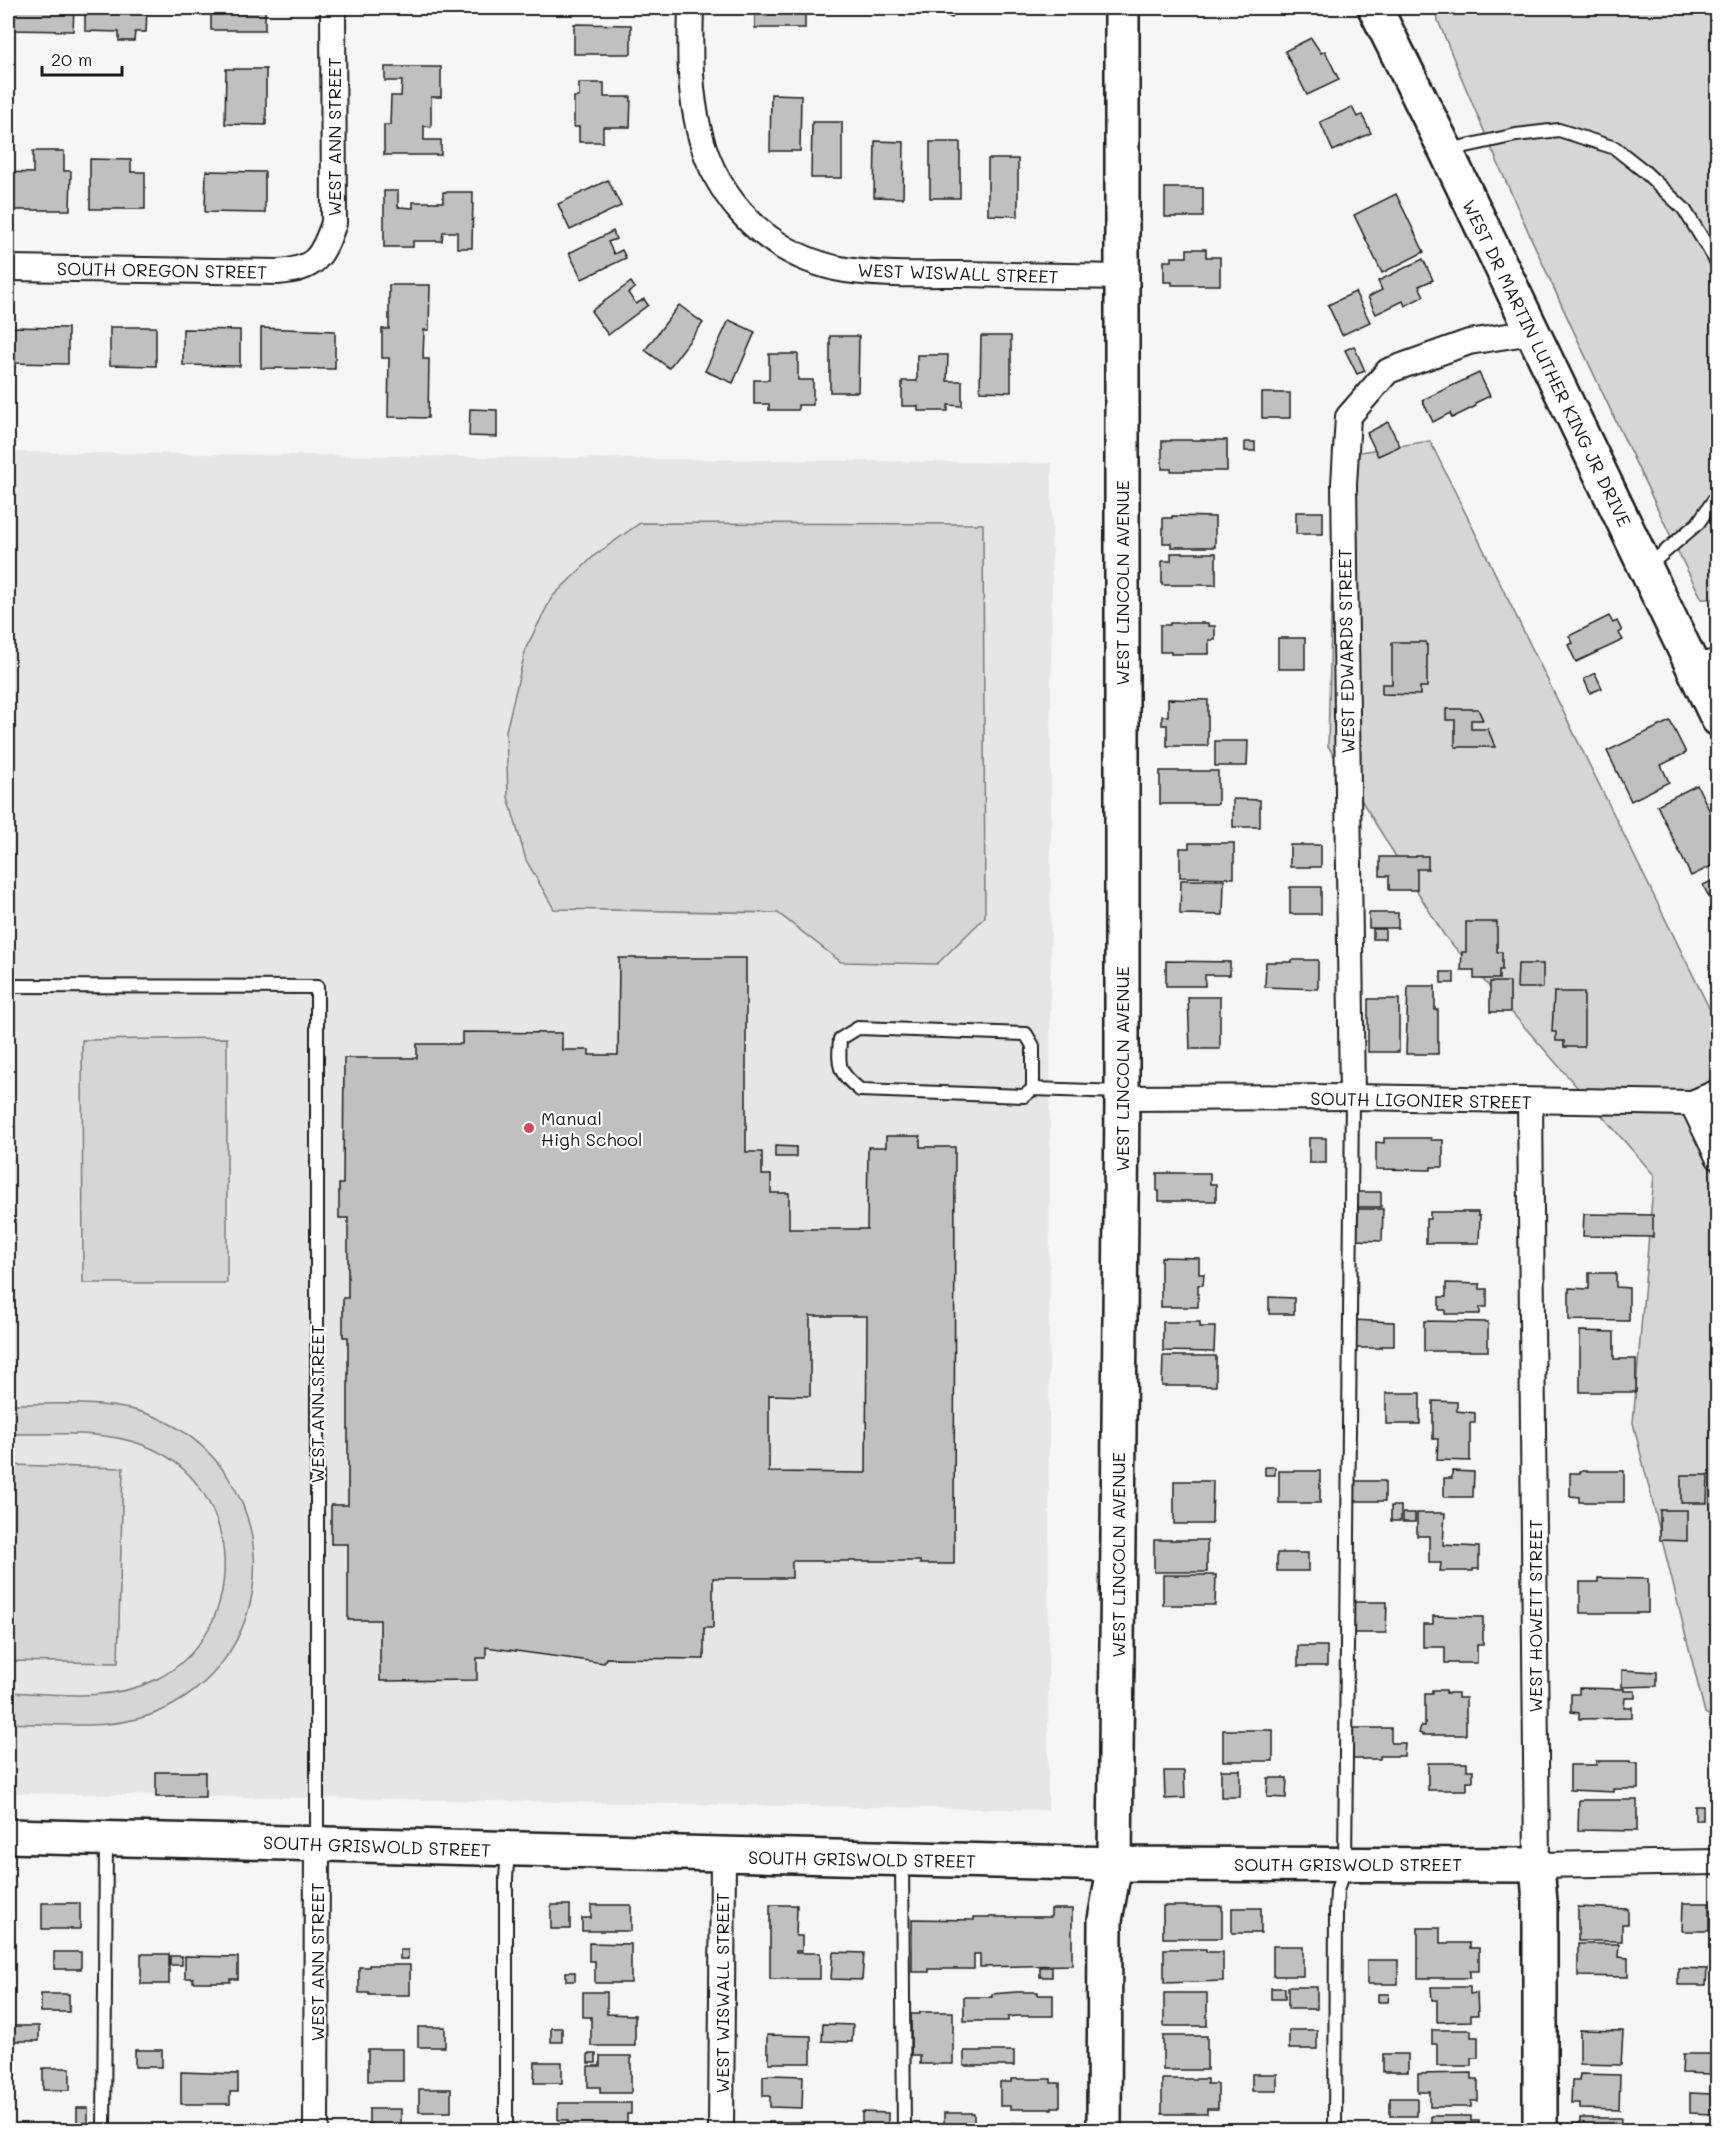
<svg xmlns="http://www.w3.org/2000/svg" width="1725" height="2138" font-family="Mali,sans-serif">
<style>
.built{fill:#e6e6e6}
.green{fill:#d6d6d6;stroke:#797979;stroke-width:1.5}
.building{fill:#c0c0c0;stroke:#1c1c1c;stroke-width:1.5;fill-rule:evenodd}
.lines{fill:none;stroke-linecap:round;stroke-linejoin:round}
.lane-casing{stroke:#1c1c1c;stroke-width:16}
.street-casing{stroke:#1c1c1c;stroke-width:28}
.secondary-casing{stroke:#1c1c1c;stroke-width:38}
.lane{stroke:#fff;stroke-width:12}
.street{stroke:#fff;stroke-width:24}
.secondary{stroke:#fff;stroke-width:33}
.poi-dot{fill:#d1495b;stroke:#fff;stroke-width:2}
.labels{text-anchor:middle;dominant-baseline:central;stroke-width:4.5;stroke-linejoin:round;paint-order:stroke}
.street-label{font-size:18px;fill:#1c1c1c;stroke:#fff}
.poi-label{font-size:18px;fill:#1c1c1c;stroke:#fff;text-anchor:start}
</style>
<rect width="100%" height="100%" fill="#f6f6f6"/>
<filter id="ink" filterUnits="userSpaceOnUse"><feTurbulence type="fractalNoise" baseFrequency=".0167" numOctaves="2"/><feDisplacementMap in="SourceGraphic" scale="12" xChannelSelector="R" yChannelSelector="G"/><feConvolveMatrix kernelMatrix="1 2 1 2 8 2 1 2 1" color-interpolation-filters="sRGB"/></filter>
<g filter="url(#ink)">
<path class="built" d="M8,452L1052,463L1048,1810L8,1793Z"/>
<g class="green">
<path d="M1433,8H1717V599H1702L1686,568C1597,383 1509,198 1433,8Z"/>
<path d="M1430,441L1717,1024V1720L1705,1713L1633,1423L1654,1175L1444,935L1328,746L1335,456Z"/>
<path d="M640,523L983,524L985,917L937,964L841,962L778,913L554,909L526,860L508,797L506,731L526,648L552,597L595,555Z"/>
<path d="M227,1038V1283H83L82,1040Z"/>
<path d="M8,1404C54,1405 113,1399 156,1417C279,1470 289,1639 173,1705C123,1733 62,1724 8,1723V1692C56,1694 110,1702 155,1680C253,1632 245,1482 143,1445C101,1429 51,1435 8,1434Z"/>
<path d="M8,1465L123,1468L118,1663L8,1661Z"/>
</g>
<g class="building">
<path d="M9,8H74L73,31L9,30Z"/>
<path d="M85,8H147L146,32H135L134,41H119V32L85,31Z"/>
<rect x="211" y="8" width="54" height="22"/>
<rect x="755" y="8" width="50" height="20"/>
<path d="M931,8H957L952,18Z"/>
<path d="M574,24L631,25V54H574Z"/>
<path d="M1311,38L1321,53L1325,51L1339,80L1307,95L1285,51Z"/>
<path d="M385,67H441V97H431V127L424,126V140H441V155H384V125H390L391,96H401L402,81H385Z"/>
<path d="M226,69H266V125L225,124Z"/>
<path d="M579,83H604V97H631L630,127H603V142H579V127H574V97H579Z"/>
<path d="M771,94L801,95L800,151H770Z"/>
<path d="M1352,107L1357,117L1362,115L1371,133L1333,151L1320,122Z"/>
<path d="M812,122H842V178H811Z"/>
<path d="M875,141L904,142L903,198L874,197Z"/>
<rect x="930" y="142" width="30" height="56"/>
<path d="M33,151H64V171H71L70,210H8V172L33,173Z"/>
<path d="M90,159L131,160V172H145V209H90Z"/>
<path d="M988,159H1018V216L988,215Z"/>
<path d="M206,171L265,172V213L205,212Z"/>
<path d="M608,180L621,206L570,230L558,204Z"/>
<rect x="1165" y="188" width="38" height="29"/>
<path d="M384,191H398V207L413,208V202H443V192H473L472,248H457V232H443L442,241H413V247H384Z"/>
<path d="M1396,194L1424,252L1382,273L1354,215Z"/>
<path d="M613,231L616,239L608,242L614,254L622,250L626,258L582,279L569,253Z"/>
<path d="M1187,249H1206V257H1220V285H1172V282H1164V261H1172V257H1187Z"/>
<path d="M1423,259L1433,280L1419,286L1424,296L1405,306L1403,301L1376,314L1368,297L1382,290L1378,281Z"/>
<path d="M631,282L635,288L628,293L636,304L644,299L648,305L608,335L591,311Z"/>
<path d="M389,285H430L429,330H424L423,359H429L428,418L388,417L389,358H382V329H389Z"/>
<path d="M1355,292L1370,322L1342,335L1328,305Z"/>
<path d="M679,305L703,323L669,368L645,350Z"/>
<path d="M729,320L755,332L733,383L705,371Z"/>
<path d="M8,327L68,328V364L8,363Z"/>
<path d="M110,327H156V366L110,365Z"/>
<path d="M261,328L335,331V369L261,368Z"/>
<path d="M183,329L240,330V366L183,365Z"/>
<path d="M830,336H859L858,392H830Z"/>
<path d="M981,336H1011V392L980,391Z"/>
<path d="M1354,346L1365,371L1357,374L1345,350Z"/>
<path d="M769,354H798V380H813V405H798V410H769V404H754V380H769Z"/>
<path d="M917,355H948L947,381H962V406L948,405V411H918V406H902V381H917Z"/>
<path d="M1479,373L1490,396L1475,403L1476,406L1452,418L1450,413L1433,422L1422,400Z"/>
<rect x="1262" y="393" width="28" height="25"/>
<path d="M470,409L497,410V437L469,436Z"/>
<path d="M1388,422L1400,446L1378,456L1367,433Z"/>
<path d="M1171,440H1227V471H1171V469H1162V441H1171Z"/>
<rect x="1245" y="442" width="10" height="9"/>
<rect x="1296" y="512" width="27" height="22"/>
<path d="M1172,516L1215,517V547H1171V543H1163V518H1172Z"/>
<path d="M1171,553H1216V585H1162V561H1171Z"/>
<path d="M1609,616L1613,623L1617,621L1622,631L1619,633L1623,640L1576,662L1568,645L1573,643L1569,636Z"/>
<path d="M1170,623H1208V626H1215V640H1209V654H1171V652H1160V625H1170Z"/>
<rect x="1278" y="638" width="27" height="31"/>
<path d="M1392,642H1426V645H1427V687H1420V695L1382,694V684H1392Z"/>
<path d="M1595,673L1602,688L1590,693L1584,679Z"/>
<path d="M1168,699L1208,700V746H1167V725H1162V716H1168Z"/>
<path d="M1446,709H1478L1483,720H1471V729H1488L1495,747H1455V720H1446Z"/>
<path d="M1670,721L1686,753L1661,765L1669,782L1631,801L1607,751Z"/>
<path d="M1215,741H1248L1247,766H1215Z"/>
<rect x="1160" y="771" width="58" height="33"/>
<path d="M1697,785L1718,828V863L1691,876L1657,805Z"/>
<path d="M1233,799L1260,800V827H1233Z"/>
<path d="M1189,843H1234V878L1180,877V848H1189Z"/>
<rect x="1290" y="845" width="31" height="22"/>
<path d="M1416,856H1428V869H1417V890H1389V876H1380V857H1416Z"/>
<path d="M1718,878V915L1703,885Z"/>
<path d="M1181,880H1224L1223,915L1180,914Z"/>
<rect x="1290" y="887" width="31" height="27"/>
<rect x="1369" y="913" width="29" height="15"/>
<path d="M1466,922H1497V952H1502V970H1499V979H1474V970H1461L1462,952H1466Z"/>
<rect x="1373" y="929" width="12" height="10"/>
<path d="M619,958H746V1152H762V1175H771V1193H789V1229H867L868,1147H886V1136H920V1147H955L954,1564H920V1561H792V1578H713V1628H704V1659L606,1658L604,1663L486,1647V1658H477V1680L380,1681V1620H348V1544H331V1505H348V1337H343V1298H348V1218H339V1184H343L344,1058H417V1044H462V1032L562,1033V1050H589V1055H618ZM810,1316H867L866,1473L769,1472V1395L810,1396Z"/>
<path d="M1292,960H1318V989L1265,987L1266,962H1292Z"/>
<path d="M1166,961L1230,962V975H1205V986H1166Z"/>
<path d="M1518,964H1543V988H1517Z"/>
<rect x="1441" y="972" width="13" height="11"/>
<rect x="1490" y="982" width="20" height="30"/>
<path d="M1408,986H1435V1010H1438V1054H1406Z"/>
<path d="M1554,992H1584V1047H1564V1041H1556V1032H1552Z"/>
<path d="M1188,997H1220V1049H1190Z"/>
<rect x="1368" y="999" width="31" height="53"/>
<rect x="1309" y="1138" width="17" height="25"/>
<path d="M1384,1138H1431V1140H1443V1167H1431V1170L1376,1169V1142L1384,1143Z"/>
<path d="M775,1146L796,1147V1157H775Z"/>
<path d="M1157,1173H1210V1184H1216V1201H1159V1191H1157Z"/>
<rect x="1355" y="1192" width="26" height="15"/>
<path d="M1354,1209H1383L1382,1241L1354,1240Z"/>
<path d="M1430,1212H1478V1216H1480L1479,1243H1426V1219H1430Z"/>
<path d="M1584,1214L1653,1215V1237L1583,1236Z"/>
<path d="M1161,1257L1199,1258V1274H1204L1203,1285H1198V1307H1161Z"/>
<path d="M1589,1273H1616V1287L1629,1288V1321L1569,1320V1288L1589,1289Z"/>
<path d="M1446,1283L1480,1284V1289H1487V1307H1480V1314H1445V1310H1439V1297H1446Z"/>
<path d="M1269,1297L1294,1298V1314H1269Z"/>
<path d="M1352,1320L1394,1322V1346H1381V1348H1352Z"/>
<path d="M1424,1321L1488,1322V1351H1424Z"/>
<path d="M1163,1322H1200V1327H1215L1214,1352L1163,1351Z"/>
<path d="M1580,1331L1614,1332V1359H1636V1392H1580Z"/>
<path d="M1163,1356H1216V1386H1162Z"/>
<rect x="1386" y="1393" width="34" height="31"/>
<path d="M1433,1401L1457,1402V1411L1475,1413V1423H1470V1461L1437,1460L1438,1439H1433Z"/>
<rect x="1265" y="1467" width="10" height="8"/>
<rect x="1279" y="1471" width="41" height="32"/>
<path d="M1452,1471L1474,1472L1473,1497H1444V1478H1452Z"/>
<path d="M1580,1471H1624V1502H1579V1497L1570,1496V1473H1580Z"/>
<path d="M1681,1475H1708L1707,1503H1681Z"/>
<path d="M1174,1481H1213L1212,1524H1174Z"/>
<rect x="1355" y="1481" width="30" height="20"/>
<rect x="1391" y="1506" width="10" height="15"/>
<path d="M1660,1510H1687V1541L1660,1540Z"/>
<rect x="1403" y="1513" width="12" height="9"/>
<path d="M1417,1513H1445L1443,1545L1479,1547V1569H1473V1571H1440L1441,1563H1429V1536H1417Z"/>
<rect x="1154" y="1540" width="53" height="32"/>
<rect x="1277" y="1553" width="31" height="18"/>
<path d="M1163,1575H1216L1215,1605H1163Z"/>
<path d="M1598,1578L1648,1579V1613H1580V1582H1598Z"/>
<path d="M1354,1602H1387L1386,1633H1353Z"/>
<path d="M1433,1616L1483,1617V1645H1477V1663H1445V1647H1423V1624H1433Z"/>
<rect x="1298" y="1646" width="29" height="20"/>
<path d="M1622,1670L1657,1672V1686L1622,1687Z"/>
<path d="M1579,1688L1624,1689V1691H1635V1698H1625L1624,1707H1632V1718L1579,1719V1713L1571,1712V1694H1579Z"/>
<path d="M1432,1690H1446V1693H1458V1698H1466V1735H1424L1419,1733L1421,1726H1425V1694H1432Z"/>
<path d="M1349,1728H1391V1743H1405L1404,1756H1380V1759H1349Z"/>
<rect x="1223" y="1730" width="50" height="31"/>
<path d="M1596,1761H1630V1763H1638V1789H1614V1792L1570,1790V1765H1596Z"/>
<path d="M1428,1763H1467V1770H1473V1781H1467V1790H1428Z"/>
<rect x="1221" y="1770" width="19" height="27"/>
<path d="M1164,1771H1184L1185,1798L1165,1799Z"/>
<rect x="156" y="1772" width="49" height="25"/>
<path d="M1268,1778H1287L1286,1798L1267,1797Z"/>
<path d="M1579,1800H1637V1831L1578,1830Z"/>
<rect x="1695" y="1806" width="8" height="14"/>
<rect x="8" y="1888" width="3" height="36"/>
<rect x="42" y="1903" width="38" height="26"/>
<path d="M1683,1903H1709V1931H1682Z"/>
<rect x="551" y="1905" width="19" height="24"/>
<path d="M591,1905H631V1931H582V1918H591Z"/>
<path d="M770,1905H797L796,1936H802V1951H796V1953H820V1979H770Z"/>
<rect x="1163" y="1906" width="59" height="32"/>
<path d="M1578,1907L1628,1909V1924H1622V1941H1578Z"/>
<rect x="1232" y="1908" width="29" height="25"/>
<path d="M1051,1909H1072V1965L980,1967V1954H974V1969H929V1972H912V1919L974,1920V1917H1051Z"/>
<path d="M1418,1928H1440V1943H1470V1948H1479V1971H1470V1978H1418Z"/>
<path d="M589,1943L631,1944V1983H595V1961H589Z"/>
<path d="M1578,1944H1619L1618,1957L1628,1958V1977L1578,1976Z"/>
<rect x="1273" y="1946" width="30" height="30"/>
<path d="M1164,1949H1206V1952H1223V1981L1164,1983Z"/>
<rect x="400" y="1950" width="8" height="9"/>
<rect x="54" y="1952" width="27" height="17"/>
<path d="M833,1952L864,1953L862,1980L831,1979Z"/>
<rect x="141" y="1954" width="28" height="30"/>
<rect x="170" y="1956" width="12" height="9"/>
<path d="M185,1956L238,1957V1979H230V1982H193V1978H185Z"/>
<rect x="1367" y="1960" width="31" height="24"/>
<path d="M369,1965H410V1995H369V1993H359V1967H369Z"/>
<rect x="1040" y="1967" width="12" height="10"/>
<path d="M1678,1968L1707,1969L1706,1985H1678Z"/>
<rect x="566" y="1972" width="9" height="9"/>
<rect x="1288" y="1987" width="29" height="22"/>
<path d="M1431,1987H1470V1994L1477,1993L1478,2015H1471V2021L1437,2022V2000H1432Z"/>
<rect x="1271" y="1988" width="14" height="11"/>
<path d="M583,1992H607V2014L635,2015V2046H591V2017H583Z"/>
<path d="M1016,1992H1038V1995H1053V2016H1017L1008,2017V2021H964V1997H992V1994Z"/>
<rect x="1164" y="1993" width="43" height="33"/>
<rect x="41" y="1994" width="28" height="18"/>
<path d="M1378,1994H1389L1388,2002H1378Z"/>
<path d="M920,2012H953V2064H920V2055H911V2014H920Z"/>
<path d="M823,2024L853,2025L852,2042L822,2041Z"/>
<rect x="8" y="2026" width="31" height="15"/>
<rect x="418" y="2027" width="27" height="20"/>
<rect x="551" y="2028" width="11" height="14"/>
<rect x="1289" y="2030" width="28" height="19"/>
<path d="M1432,2030H1471V2037H1478V2058H1471V2066H1437V2044H1432Z"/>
<path d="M1580,2030L1623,2031L1621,2065L1580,2064Z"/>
<path d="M767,2035L811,2036V2063H769V2052H767Z"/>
<rect x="1163" y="2036" width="44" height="34"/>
<rect x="368" y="2049" width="35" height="32"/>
<rect x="135" y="2050" width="27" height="17"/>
<rect x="964" y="2051" width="50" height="15"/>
<rect x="588" y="2054" width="8" height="9"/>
<rect x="1383" y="2054" width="25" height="18"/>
<path d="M1683,2054H1711L1710,2074L1682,2073Z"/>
<path d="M600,2056H631V2093H600V2087H588V2066H600Z"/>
<path d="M535,2062H562V2083H534Z"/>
<rect x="43" y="2068" width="27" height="22"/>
<path d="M181,2072L238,2074V2092H230V2104H181Z"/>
<path d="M1472,2073V2079H1478V2101H1471V2107H1430V2092H1418V2074Z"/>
<rect x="1252" y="2074" width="25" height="17"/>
<path d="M1580,2074L1620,2075L1619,2110L1580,2109V2103H1571L1572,2081H1579Z"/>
<path d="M771,2075L803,2076L802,2108L770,2107V2096H763V2076Z"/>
<path d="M1011,2079H1051V2083H1060V2107H1052V2109H1010V2106H1000V2082H1011Z"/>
<path d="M1162,2079H1207V2084H1218V2109H1207V2114H1162Z"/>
<rect x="419" y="2089" width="32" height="23"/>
<path d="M1690,2093L1712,2094V2114L1690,2113Z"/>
<rect x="1390" y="2098" width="27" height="18"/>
<path d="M558,2103H631V2114H627V2130H568V2120H558Z"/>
<rect x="77" y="2108" width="11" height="15"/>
<rect x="369" y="2109" width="32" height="21"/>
<path d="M862,2112L888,2113V2130H862Z"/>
<rect x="944" y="2113" width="30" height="17"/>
<path d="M1431,2116H1471V2121H1479V2130H1431Z"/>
<path d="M1580,2118H1621L1620,2130H1573V2124H1580Z"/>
<path d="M769,2122H810V2130H768Z"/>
<path d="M1010,2123H1058V2130H1000V2127H1010Z"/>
<rect x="1163" y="2123" width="43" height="7"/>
</g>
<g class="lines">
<defs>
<g id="lane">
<path d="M1448,150L1516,135L1559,130L1615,148L1644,171L1684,209L1718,264"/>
<path d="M1646,568L1698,523L1718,494"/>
<path d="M8,986L317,987V1843"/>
<path d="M1033,1089V1046L1026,1034L858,1028L840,1039C838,1067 838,1072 860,1090L1024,1096L1033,1089L1121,1092"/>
<path d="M902,1859L904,2130"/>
<path d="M104,2130L106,1840"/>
<path d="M506,2130V1878L508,1851"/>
<path d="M1335,2130L1336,1911L1337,1891L1345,1864L1352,1097"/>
</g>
<g id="street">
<path d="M691,8C690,44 689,80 696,116C709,192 760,250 835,268C872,276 924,274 962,274C1015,275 1068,276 1122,277"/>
<path d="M8,268L278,272C316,269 322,257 334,223L333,8"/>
<path d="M1693,666L1718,662"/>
<path d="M1352,1097L1344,484L1348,417L1388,371L1469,342L1532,332"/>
<path d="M1122,1098L1352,1097L1692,1103L1718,1092"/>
<path d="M1530,1101L1537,1865L1718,1862"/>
<path d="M1692,1103L1718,1157"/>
<path d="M316,2130L317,1844"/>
<path d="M721,2130L723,1856"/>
</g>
<g id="secondary">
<path d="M1375,8L1446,151L1718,719"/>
<path d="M8,1836L1115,1864L1537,1865L1540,1902V2130"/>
<path d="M1104,2130L1105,1920L1115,1864L1122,1098V8"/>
</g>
</defs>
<use href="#lane" class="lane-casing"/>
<use href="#street" class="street-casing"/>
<use href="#secondary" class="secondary-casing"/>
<use href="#lane" class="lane"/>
<use href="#street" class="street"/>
<use href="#secondary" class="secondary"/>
</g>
</g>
<circle class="poi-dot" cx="529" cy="1128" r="6"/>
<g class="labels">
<g class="street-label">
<text transform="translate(334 137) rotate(-90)">WEST ANN STREET</text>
<text transform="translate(162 270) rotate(1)">SOUTH OREGON STREET</text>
<text transform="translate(958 273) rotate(2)">WEST WISWALL STREET</text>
<text transform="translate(1547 363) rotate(64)">WEST DR MARTIN LUTHER KING JR DRIVE</text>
<text transform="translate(1122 583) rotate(-90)">WEST LINCOLN AVENUE</text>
<text transform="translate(1346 651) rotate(-91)">WEST EDWARDS STREET</text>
<text transform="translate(1122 1069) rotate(-90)">WEST LINCOLN AVENUE</text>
<text transform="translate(1421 1100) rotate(1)">SOUTH LIGONIER STREET</text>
<text transform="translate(317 1404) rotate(-90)">WEST ANN STREET</text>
<text transform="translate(1118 1555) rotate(-90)">WEST LINCOLN AVENUE</text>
<text transform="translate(1535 1616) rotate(-90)">WEST HOWETT STREET</text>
<text transform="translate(377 1846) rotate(2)">SOUTH GRISWOLD STREET</text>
<text transform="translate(862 1859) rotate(1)">SOUTH GRISWOLD STREET</text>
<text x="1348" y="1864">SOUTH GRISWOLD STREET</text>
<text transform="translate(317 1962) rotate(-90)">WEST ANN STREET</text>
<text transform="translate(722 1993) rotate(-90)">WEST WISWALL STREET</text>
</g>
<g class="poi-label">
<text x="541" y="1118">Manual<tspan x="541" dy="21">High School</tspan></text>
</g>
</g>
<rect width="1725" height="2138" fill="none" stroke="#fff" stroke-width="30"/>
<rect x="15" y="15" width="1695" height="2108" fill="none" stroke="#1c1c1c" stroke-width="2" filter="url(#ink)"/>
<path d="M42 66v9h80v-9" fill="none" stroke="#1c1c1c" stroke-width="3"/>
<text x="51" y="66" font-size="18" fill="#1c1c1c" stroke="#ffffff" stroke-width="4.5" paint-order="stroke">20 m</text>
</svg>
